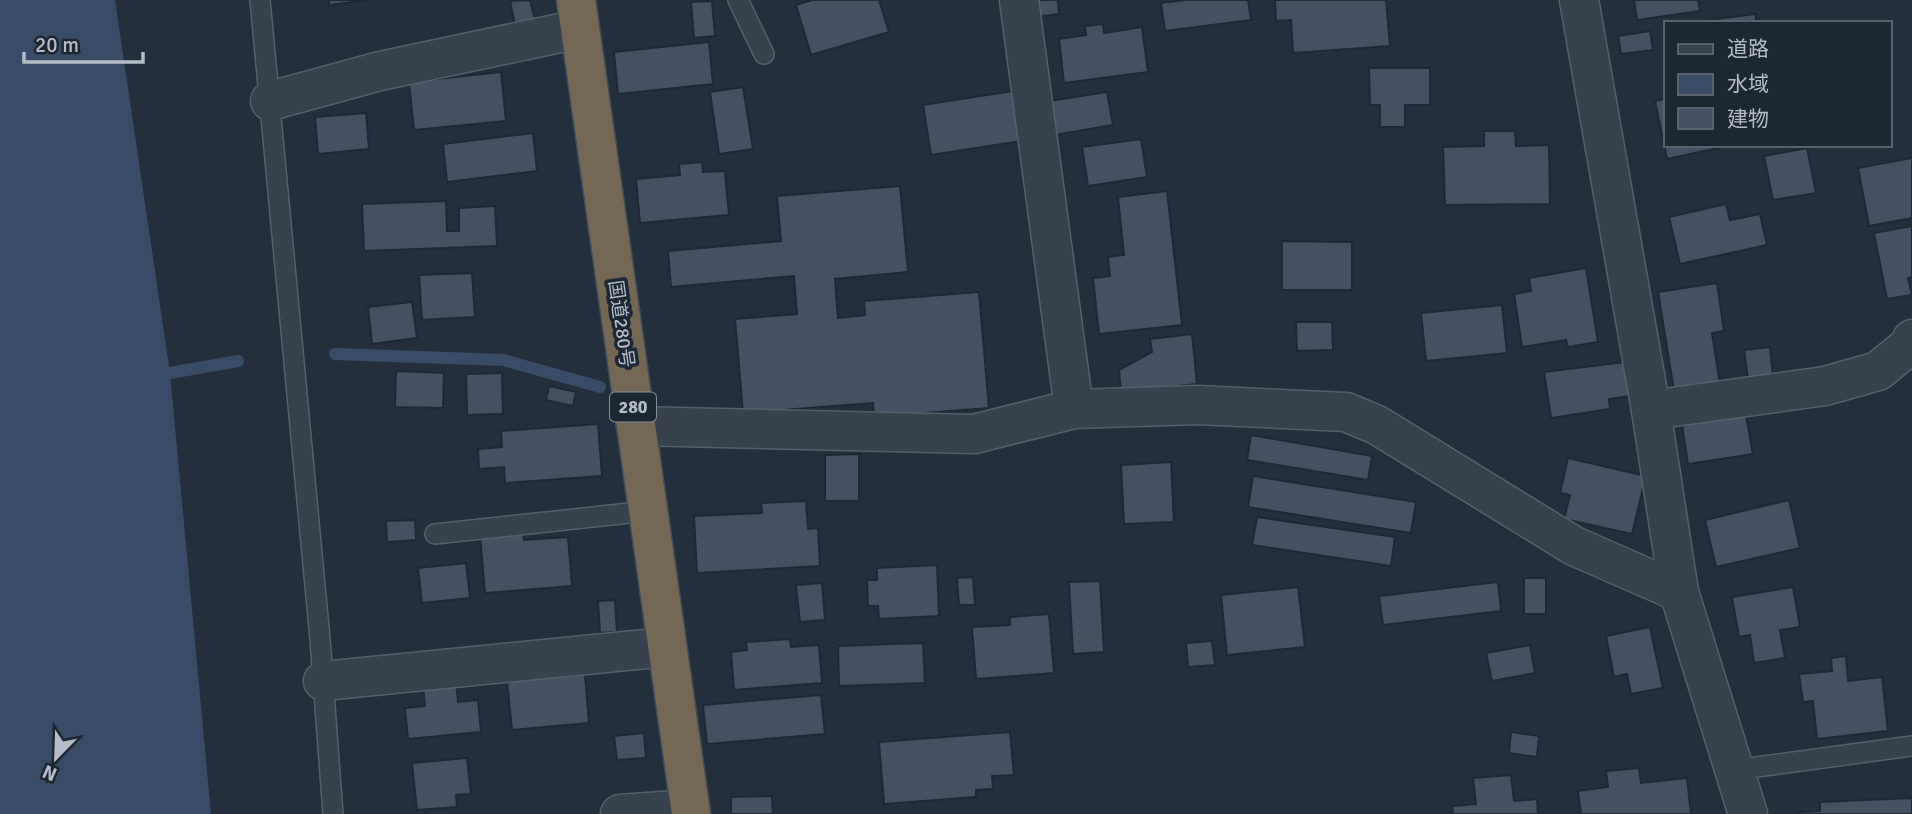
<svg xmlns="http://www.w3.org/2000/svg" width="1912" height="814" font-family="Signika,'Noto Sans JP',sans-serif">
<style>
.water{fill:#394c67}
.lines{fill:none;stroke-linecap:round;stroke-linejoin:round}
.stream{stroke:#394c67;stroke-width:12}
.building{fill:#455162;stroke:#1f2835;stroke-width:2}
.lane-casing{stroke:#565f6c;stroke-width:22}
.street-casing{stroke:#565f6c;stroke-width:41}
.highway-casing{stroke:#434c59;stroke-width:41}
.lane{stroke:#38414e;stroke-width:19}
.street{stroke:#38414e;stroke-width:38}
.highway{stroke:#746855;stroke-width:38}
.labels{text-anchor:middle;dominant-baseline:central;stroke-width:7;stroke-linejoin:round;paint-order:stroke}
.shield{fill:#1d2633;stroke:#878f9c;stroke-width:2}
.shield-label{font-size:18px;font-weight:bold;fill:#b4bcc9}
.street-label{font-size:19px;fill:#b4bcc9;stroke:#1d2633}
</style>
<rect width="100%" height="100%" fill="#242f3e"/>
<path class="water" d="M0,0H115L170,373L211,814H0Z"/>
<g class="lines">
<g class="stream">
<path d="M335,354L503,360L600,387"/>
<path d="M170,373L238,361"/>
</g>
</g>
<g class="building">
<path d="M329,0H368L329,5Z"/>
<path d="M530,0L535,20L515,25L510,1Z"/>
<path d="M812,0H879L889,32L811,55L796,5Z"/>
<path d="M1033,0H1058L1059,14L1035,17Z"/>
<path d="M1186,0H1248L1251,20L1165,31L1161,3Z"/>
<path d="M1275,0H1386L1390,46L1293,53L1291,20L1276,21Z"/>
<path d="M1634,0H1698L1700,11L1637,20Z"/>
<path d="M712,1L715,36L694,38L691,2Z"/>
<path d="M1755,14L1757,23H1701V21Z"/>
<path d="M1103,24L1104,33L1142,27L1148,72L1064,83L1059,39L1086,35L1085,26Z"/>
<path d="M1650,31L1653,50L1621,54L1618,36Z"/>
<path d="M709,42L713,84L618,94L614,52Z"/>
<path d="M1369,68H1430V105H1405V127H1380V105H1370Z"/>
<path d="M501,72L506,121L414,130L409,82Z"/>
<path d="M743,87L753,149L719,154L710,92Z"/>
<path d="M1013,91L1021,141L931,155L923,105Z"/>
<path d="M1107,92L1113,125L1055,135L1049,101Z"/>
<path d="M1665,99V145H1732L1667,159L1655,101Z"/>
<path d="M366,113L369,149L318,154L315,117Z"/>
<path d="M1484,131H1515L1516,146L1549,145L1550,204L1445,205L1443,147L1484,146Z"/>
<path d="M533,133L537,171L447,182L443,144Z"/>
<path d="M1141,139L1147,177L1088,186L1082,147Z"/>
<path d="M1807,148L1816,193L1773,200L1764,156Z"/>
<path d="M1912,158V218L1869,226L1858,168Z"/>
<path d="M702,162L703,172L725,171L729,215L640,223L636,179L680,175L679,164Z"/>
<path d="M900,186L908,272L835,279L838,318L865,315L864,301L979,292L989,408L874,417L873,403L743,413L735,319L797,314L794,276L671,287L668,251L781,241L777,196Z"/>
<path d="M1167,191L1182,325L1099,334L1093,278L1110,276L1108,257L1124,255L1118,197Z"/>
<path d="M446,201L447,231H459V208L495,206L497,246L364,251L362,204Z"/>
<path d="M1726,204L1730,220L1760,214L1767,245L1680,264L1669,217Z"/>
<path d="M1912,226V277L1908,278L1912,295L1887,299L1874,233Z"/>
<path d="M1282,241L1352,242V290H1282Z"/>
<path d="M1586,268L1598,342L1568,347L1566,340L1522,347L1514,294L1531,291L1529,278Z"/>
<path d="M472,273L475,317L422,320L419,275Z"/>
<path d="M1717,283L1724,331L1712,333L1720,384L1674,391L1658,292Z"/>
<path d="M412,302L417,338L372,344L368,307Z"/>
<path d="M1502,305L1507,353L1426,361L1421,313Z"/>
<path d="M1296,322H1332L1333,350L1297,351Z"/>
<path d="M1192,334L1197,384L1121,392L1119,370L1152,352L1150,339Z"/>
<path d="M1770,347L1773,377L1748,380L1744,350Z"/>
<path d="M1625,362L1630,396L1609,399L1610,409L1551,418L1544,372Z"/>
<path d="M396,371L444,373L443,408L395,407Z"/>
<path d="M502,373L503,414L467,415L466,374Z"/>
<path d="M549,386L576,392L573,406L546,400Z"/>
<path d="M1746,415L1753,454L1688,464L1682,425Z"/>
<path d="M598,424L602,476L505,483L504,467L479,469L478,449L502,447L501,431Z"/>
<path d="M1251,435L1372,456L1368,480L1247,460Z"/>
<path d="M859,454V501H825V455Z"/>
<path d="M1568,458L1646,476L1632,534L1564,519L1570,495L1560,493Z"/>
<path d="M1171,462L1174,522L1124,524L1121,465Z"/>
<path d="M1253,476L1416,502L1411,533L1248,507Z"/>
<path d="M1789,500L1800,548L1716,567L1705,520Z"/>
<path d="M806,501L808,529L818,528L820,566L697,573L694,516L762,513L761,503Z"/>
<path d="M1257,517L1395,537L1391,566L1252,545Z"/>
<path d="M415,520L416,540L387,542L386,521Z"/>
<path d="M523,531L524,540L568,537L572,586L485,593L480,535Z"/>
<path d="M466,563L470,598L422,603L418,568Z"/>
<path d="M937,565L939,616L879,619L878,606H868L867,580H877V568Z"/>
<path d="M973,577L975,605H959L957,578Z"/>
<rect x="1524" y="578" width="22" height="36"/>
<path d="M1100,581L1104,652L1073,654L1069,582Z"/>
<path d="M1498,582L1501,611L1383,625L1379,596Z"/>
<path d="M822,583L825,620L800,622L796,585Z"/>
<path d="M1298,587L1305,647L1227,655L1221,595Z"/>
<path d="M1793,587L1800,627L1780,630L1785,658L1754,663L1750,635L1739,637L1732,597Z"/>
<path d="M615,600L617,632L600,633L598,601Z"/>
<path d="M1049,614L1054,673L976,679L972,627L1010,625V617Z"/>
<path d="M1650,627L1663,688L1631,694L1627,674L1614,677L1606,636Z"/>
<path d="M790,639L791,647L819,645L822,683L734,690L731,652L747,650L746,642Z"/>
<path d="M1212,641L1215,665L1188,667L1186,643Z"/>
<path d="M923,643L925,683L839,686L838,646Z"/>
<path d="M1530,645L1535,673L1492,681L1486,653Z"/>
<path d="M1846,656L1848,681L1882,677L1888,731L1817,739L1813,701L1803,702L1799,674L1832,671L1831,658Z"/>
<path d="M585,674L589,723L512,730L507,681Z"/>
<path d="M456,682L458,702L478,700L481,732L408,739L405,708L425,706L423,685Z"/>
<path d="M821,695L825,734L707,744L703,705Z"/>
<path d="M1010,732L1014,775L992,776L993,789L976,790V797L884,804L879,742Z"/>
<path d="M1511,732L1539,736L1537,757L1509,753Z"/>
<path d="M644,733L646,758L617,760L614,736Z"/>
<path d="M467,758L471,794L456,795L457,807L417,810L412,763Z"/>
<path d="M1639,768L1641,783L1687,778L1691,814H1581L1578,791L1608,787L1606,771Z"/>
<path d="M1511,775L1514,801L1537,799L1538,814H1453L1452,806L1476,804L1473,778Z"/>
<path d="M772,796L773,814H731V797Z"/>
<path d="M1912,798V814H1798V812L1820,811V802Z"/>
</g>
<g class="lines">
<defs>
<g id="lane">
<path d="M260,0L320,639L333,814"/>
<path d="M738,0L764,54"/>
<path d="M435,534L648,511"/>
<path d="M1734,770L1912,746"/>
</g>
<g id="street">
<path d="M1019,0L1074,409"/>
<path d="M1579,0L1651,410L1679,592L1748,814"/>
<path d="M270,101L380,71L579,29"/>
<path d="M1651,410L1825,386L1878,371L1910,345L1912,339"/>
<path d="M636,426L974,434L1074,409L1198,405L1346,412L1377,425L1574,546L1679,592"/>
<path d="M323,681L666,647"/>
<path d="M620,814L690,809"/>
</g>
<path id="highway" d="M576,0L691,814"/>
</defs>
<use href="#lane" class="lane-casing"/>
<use href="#street" class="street-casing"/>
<use href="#highway" class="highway-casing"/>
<use href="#lane" class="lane"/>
<use href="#street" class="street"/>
<use href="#highway" class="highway"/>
</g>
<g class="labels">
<rect class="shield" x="610" y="392.5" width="46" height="29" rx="5"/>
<g class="shield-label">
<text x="633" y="407">280</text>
</g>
<g class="street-label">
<text transform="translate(621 324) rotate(82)">国道280号</text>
</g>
</g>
<rect x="1664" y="21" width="228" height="126" fill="#1d2633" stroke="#59626f" stroke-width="2"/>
<rect x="1678" y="44" width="35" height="10" fill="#38414e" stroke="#59626f" stroke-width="2"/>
<text x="1727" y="56" font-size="21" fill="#b4bcc9">道路</text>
<rect x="1678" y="74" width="35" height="21" fill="#394c67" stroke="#59626f" stroke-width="2"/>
<text x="1727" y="91" font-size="21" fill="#b4bcc9">水域</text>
<rect x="1678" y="108" width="35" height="21" fill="#455162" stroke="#59626f" stroke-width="2"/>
<text x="1727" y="126" font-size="21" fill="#b4bcc9">建物</text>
<g transform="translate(56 758) rotate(203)" stroke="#1d2633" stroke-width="5" paint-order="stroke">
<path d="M0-5L12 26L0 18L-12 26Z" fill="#b4bcc9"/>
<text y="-10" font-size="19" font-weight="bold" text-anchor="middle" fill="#b4bcc9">N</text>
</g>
<path d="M24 52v10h119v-10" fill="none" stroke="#b4bcc9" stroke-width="3.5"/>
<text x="35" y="52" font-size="21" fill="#b4bcc9" stroke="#1d2633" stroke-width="5" paint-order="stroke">20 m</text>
</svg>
